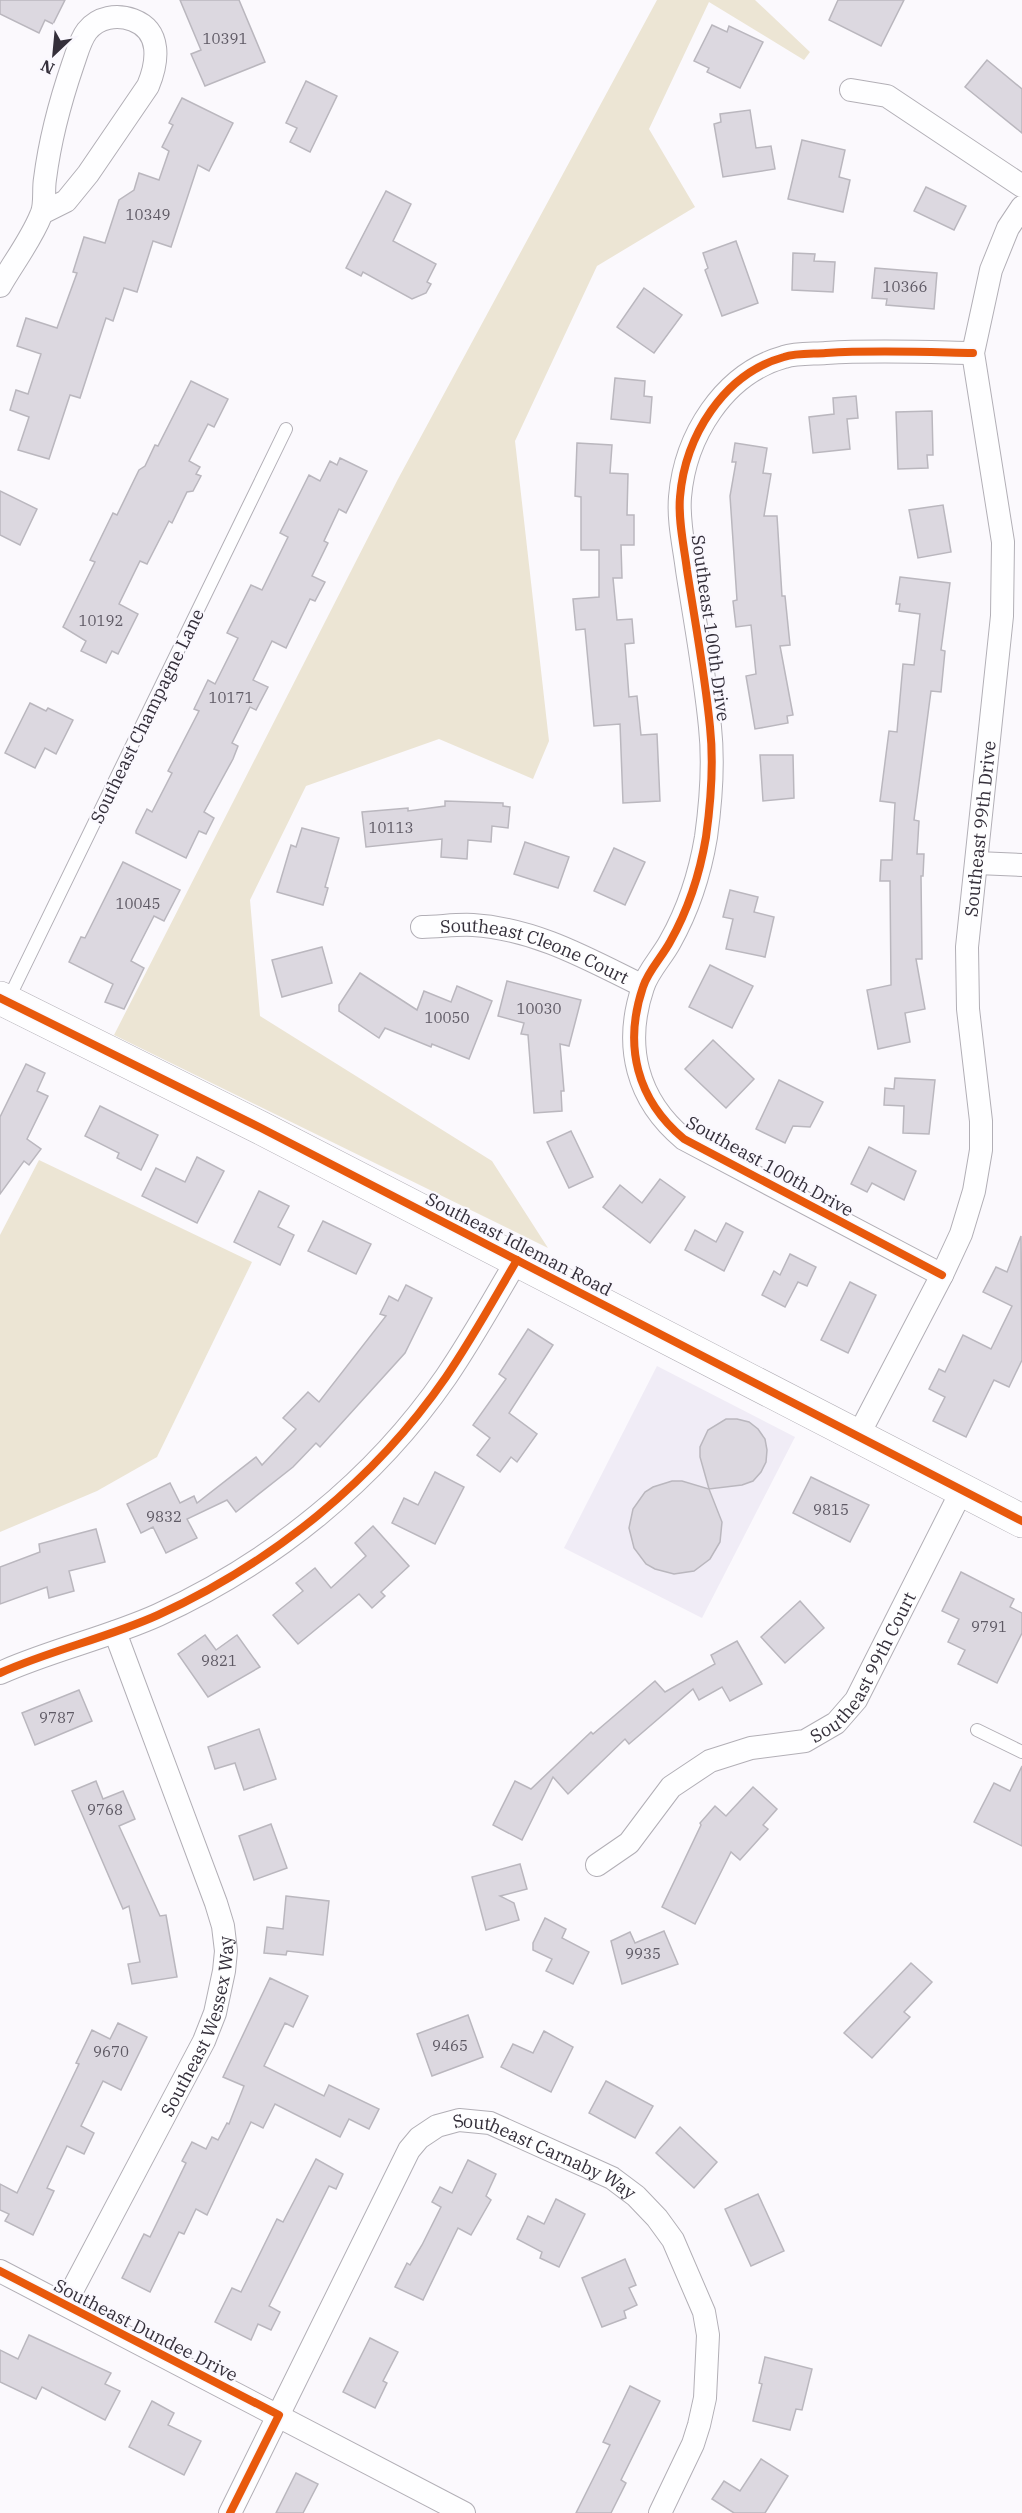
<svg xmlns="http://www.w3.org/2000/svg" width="1022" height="2513" font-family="'IBM Plex Serif',serif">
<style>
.built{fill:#f0ecf6}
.green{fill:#ece5d4}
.building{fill:#dcd8e0;stroke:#bab7be;stroke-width:1.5}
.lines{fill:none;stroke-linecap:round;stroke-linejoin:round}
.service-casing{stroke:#b2afb6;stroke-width:14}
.minor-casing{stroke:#b2afb6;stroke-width:24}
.secondary-casing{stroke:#b2afb6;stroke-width:34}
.service{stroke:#fefeff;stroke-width:12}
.minor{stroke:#fefeff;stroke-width:22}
.secondary{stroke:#fefeff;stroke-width:33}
.cycleway-casing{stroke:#faf8fe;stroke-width:11}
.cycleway{stroke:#e8590c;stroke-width:8}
.labels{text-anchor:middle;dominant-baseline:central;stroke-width:4.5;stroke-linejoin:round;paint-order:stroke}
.number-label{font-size:15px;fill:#5e5964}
.street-label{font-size:18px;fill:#342f3a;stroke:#faf8fe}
</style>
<rect width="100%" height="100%" fill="#fbf9fd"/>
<path class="built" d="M657,1366L795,1437L702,1618L564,1548Z"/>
<g class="green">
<path d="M657,0H755L810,52L804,60L709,2L649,129L695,207L597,266L515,441L549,741L533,779L439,739L306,786L250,900L260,1016L492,1161L548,1248L114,1035L398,479Z"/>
<path d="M39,1160L252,1262L157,1457L97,1491L0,1532V1235Z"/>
</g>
<g class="building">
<path d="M0,0H65L53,24L45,20L39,33L0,14Z"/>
<path d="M180,0H239L265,62L205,86L191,54L201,50Z"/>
<path d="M838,0H904L881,46L829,20Z"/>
<path d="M712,25L727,32L729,26L763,42L740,88L707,72L709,68L694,61Z"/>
<path d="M987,60L1022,89V133L965,87Z"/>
<path d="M306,81L337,96L310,152L290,142L297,128L286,123Z"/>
<path d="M182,98L233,123L209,171L198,165L171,247L153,241L137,292L124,288L113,321L106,318L80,398L70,395L49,459L18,450L29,417L10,410L16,390L28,394L41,354L17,346L26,318L57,328L77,273L73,272L84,237L105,243L119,200L134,190L139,173L159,180L169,151L162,147L173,125L169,123Z"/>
<path d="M750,110L756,148L771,146L775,169L723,177L714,124L721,122L720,114Z"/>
<path d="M802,140L845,150L839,177L850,180L843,212L788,199Z"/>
<path d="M926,187L966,206L954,230L914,211Z"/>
<path d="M386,191L411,204L393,241L436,264L427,282L431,284L426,293L412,299L363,272L361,276L346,268Z"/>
<path d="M736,241L758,303L722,316L705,270L708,268L703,253Z"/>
<path d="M793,253L815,254L814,261L835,262L833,292L792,290Z"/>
<path d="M875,268L937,273L934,309L886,305L887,299L872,298Z"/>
<path d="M644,288L682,315L654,353L617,327Z"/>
<path d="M615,378L645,381L644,396L652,397L650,423L611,419Z"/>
<path d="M191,381L228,399L214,427L208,424L189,461L200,467L196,474L201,476L193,491L187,492L172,523L169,521L147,564L140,561L119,604L138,614L118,654L112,651L106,663L81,651L86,641L63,627L95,562L90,560L113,513L117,515L139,470L145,466L155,445L158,446Z"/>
<path d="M856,396L858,418L847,419L850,449L813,453L809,417L834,414L833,398Z"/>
<path d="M932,411L933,455H927L928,468L898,469L896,412Z"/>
<path d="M577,443L612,445L610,473L628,474L627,515H634V545H621L622,578H613L617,620L632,619L634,643L625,644L629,697L637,696L641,735L657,734L660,801L623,803L620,724L594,726L585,629L576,630L573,599L599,597V550H581V497L575,496Z"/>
<path d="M735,443L767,448L763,473L771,474L764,516H777L782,596H785L790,645L780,646L793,715L787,716L788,723L755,729L746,676L756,674L751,625L736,627L733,601L737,600L730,496L736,462H732Z"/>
<path d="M340,458L367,471L346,513L339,509L324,541L328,543L312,576L325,582L315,601L310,599L286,648L272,641L253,680L268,687L256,710L250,707L232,743L238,746L233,759L204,812L214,818L206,834L199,831L186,858L136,833V831L147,809L152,812L172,773L168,771L199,711L194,709L208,680L215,684L238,638L227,633L251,585L262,590L288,537L280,533L309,475L320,481L330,461L337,465Z"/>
<path d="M0,491L37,509L20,545L0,535Z"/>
<path d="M943,505L951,552L918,558L909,510Z"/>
<path d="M900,577L950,583L941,650L945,651L941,692L931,691L914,820L919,821L917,854H924L923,876H921L922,959H916L925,1009L905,1013L910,1042L878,1049L867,990L891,985L890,881H880L881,860H892L895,803L880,801L889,731L897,732L903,664L914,665L920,614L899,611L900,604H896Z"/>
<path d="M30,703L46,711L48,708L73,720L56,754L45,748L35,768L5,753Z"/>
<path d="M760,755H793L794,798L763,801Z"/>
<path d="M445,801L503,803V806L510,807L508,828L492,826L491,842L468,840L467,859L441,857L442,839L366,847L362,812L408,808V811L445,806Z"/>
<path d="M302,828L339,838L325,887L328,888L323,905L277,892L291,845L296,847Z"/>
<path d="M525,842L569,857L558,888L514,874Z"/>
<path d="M614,848L645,862L625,905L594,891Z"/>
<path d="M123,862L180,890L164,921L154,916L131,961L144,968L124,1009L105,1002L113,984L69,962L81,937L85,938Z"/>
<path d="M730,890L758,897L754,912L774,917L765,957L726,949L733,919L723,917Z"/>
<path d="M322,947L332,983L282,997L272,960Z"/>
<path d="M710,965L753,986L732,1028L689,1007Z"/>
<path d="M360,973L417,1010L424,991L451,1002L457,986L492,1001L469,1059L432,1044L431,1047L385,1028L379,1038L339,1011V1005Z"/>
<path d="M507,981L581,1000L569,1046L560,1044L564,1091H561L562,1111L534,1113L528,1035L521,1034L524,1023L498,1016Z"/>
<path d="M713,1040L754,1079L726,1108L685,1069Z"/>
<path d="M26,1064L45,1073L37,1091L48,1096L27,1139L41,1149L29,1165L24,1161L0,1194V1117Z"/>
<path d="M895,1078L935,1080L929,1134L903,1133L904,1106L884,1105L885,1088L894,1089Z"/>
<path d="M779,1080L823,1102L810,1127L793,1126L785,1143L756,1129Z"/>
<path d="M100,1106L158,1135L141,1170L117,1158L119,1153L85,1136Z"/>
<path d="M571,1131L593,1177L569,1188L547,1142Z"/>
<path d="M869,1147L916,1171L904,1200L872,1183L867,1192L851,1184Z"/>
<path d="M197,1157L224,1171L197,1223L142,1196L156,1168L185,1182Z"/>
<path d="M660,1179L685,1197L650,1243L603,1207L620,1185L642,1203Z"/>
<path d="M259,1191L289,1206L278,1227L294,1235L280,1265L234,1242Z"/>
<path d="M323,1221L371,1244L356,1274L308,1251Z"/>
<path d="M726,1223L743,1232L724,1271L685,1250L695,1230L716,1242Z"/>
<path d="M1021,1236L1022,1360L1009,1387L994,1380L966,1437L933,1421L945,1397L929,1389L939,1369L945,1372L963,1335L991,1349L1012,1306L983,1292L996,1267L1007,1272Z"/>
<path d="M790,1254L816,1267L807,1286L798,1282L785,1307L762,1295L774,1271L780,1275Z"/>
<path d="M850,1282L876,1295L848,1353L821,1340Z"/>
<path d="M406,1285L432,1298L405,1353L320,1447L316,1443L293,1467L236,1512L227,1500L187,1519L197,1538L166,1553L153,1527L141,1533L127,1504L170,1483L180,1503L194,1496L197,1503L256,1457L262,1465L296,1429L283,1418L308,1392L319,1402L386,1316L380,1314L389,1296L398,1301Z"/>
<path d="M528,1329L553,1345L509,1413L537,1434L517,1462L511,1457L500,1472L477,1455L490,1438L473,1425L506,1379L499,1374Z"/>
<path d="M726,1419H737L749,1422L758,1429L765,1439L767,1450L766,1462L761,1472L753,1481L742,1485L709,1489L700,1457V1447L708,1430Z"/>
<path d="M435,1472L464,1487L435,1544L392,1523L404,1498L418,1505Z"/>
<path d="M811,1477L869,1505L850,1542L793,1513Z"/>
<path d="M672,1481H682L709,1489L722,1522L720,1542L710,1559L694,1571L674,1574L655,1569L646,1564L634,1548L629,1528L633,1509L645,1492L653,1487Z"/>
<path d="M373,1526L409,1566L381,1592L385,1596L372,1608L359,1594L298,1644L273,1615L303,1591L296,1583L315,1568L331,1588L366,1556L355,1543Z"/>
<path d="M96,1529L105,1562L69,1571L74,1591L49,1598L47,1587L0,1604V1567L40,1552L39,1544Z"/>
<path d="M961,1572L1014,1599L1010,1607L1022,1613V1633L997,1683L958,1664L965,1650L948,1642L959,1619L942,1611Z"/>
<path d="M800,1601L824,1628L785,1663L761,1637Z"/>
<path d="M205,1635L216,1650L237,1635L260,1667L208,1697L178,1654Z"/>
<path d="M737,1641L762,1684L730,1701L722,1687L699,1700L693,1689L629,1744L625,1739L568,1794L553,1777L522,1840L493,1825L515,1781L531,1789L591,1732L593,1734L655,1681L665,1692L715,1664L711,1655Z"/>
<path d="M79,1690L92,1721L35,1745L22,1713Z"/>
<path d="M259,1729L276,1779L244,1790L235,1763L215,1769L208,1747Z"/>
<path d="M1022,1766V1846L974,1822L994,1783L1010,1791Z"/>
<path d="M96,1781L103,1799L123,1791L135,1819L119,1826L160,1916L166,1915L177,1977L132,1984L128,1964L140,1962L129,1906L123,1909L72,1791Z"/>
<path d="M753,1787L777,1809L763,1825L768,1829L740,1860L731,1852L695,1924L662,1907L701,1825L700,1823L715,1806L726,1816Z"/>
<path d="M271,1824L287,1868L254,1880L239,1836Z"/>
<path d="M520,1864L527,1889L500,1896L514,1903L519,1920L486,1930L472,1877Z"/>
<path d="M286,1896L329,1901L323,1955L287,1951L286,1955L264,1953L267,1927L283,1929Z"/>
<path d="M545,1918L566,1929L562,1938L589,1952L573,1984L546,1971L552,1959L533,1950V1943Z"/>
<path d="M664,1931L678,1964L622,1984L611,1941L630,1932L635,1943Z"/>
<path d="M911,1963L932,1982L904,2012L910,2017L872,2058L844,2033Z"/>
<path d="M270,1978L308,1996L293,2027L285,2023L264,2066L324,2096L329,2085L379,2109L369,2129L349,2119L340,2137L275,2104L263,2128L251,2122L207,2215L196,2209L184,2234L179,2232L150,2292L122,2278L144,2234L150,2237L186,2163L182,2161L192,2142L206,2149L212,2137L218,2140L227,2123L229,2124L244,2086L223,2077Z"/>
<path d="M468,2015L483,2057L432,2076L417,2034Z"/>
<path d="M118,2023L147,2037L121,2090L103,2081L81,2126L94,2133L84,2154L67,2146L47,2188L54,2191L33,2235L5,2221L9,2214L0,2210V2184L17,2193L79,2064L76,2063L92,2030L110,2039Z"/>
<path d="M544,2031L573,2047L551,2092L501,2067L513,2044L533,2053Z"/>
<path d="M606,2081L653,2106L635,2138L589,2113Z"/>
<path d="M680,2127L717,2162L694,2188L656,2153Z"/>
<path d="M316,2159L343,2174L336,2189L329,2186L269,2306L280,2312L271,2330L258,2324L251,2340L215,2322L232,2288L241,2292L277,2219L283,2222Z"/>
<path d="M468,2160L496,2174L486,2196L491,2200L471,2235L458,2228L423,2300L395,2287L407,2263L410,2265L422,2245L441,2207L432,2202L440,2187L452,2193Z"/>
<path d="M758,2194L784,2251L751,2266L725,2209Z"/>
<path d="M556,2199L585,2214L559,2267L540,2258L542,2252L517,2239L528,2216L544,2224Z"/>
<path d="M625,2259L636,2285L629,2288L637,2305L624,2311L626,2318L602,2327L582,2278Z"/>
<path d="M29,2335L111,2373L105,2384L120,2391L105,2420L42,2387L36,2399L0,2382V2350L18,2359Z"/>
<path d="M370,2338L398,2352L383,2381L387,2383L375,2408L343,2392Z"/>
<path d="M765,2357L812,2369L802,2410L796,2409L790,2430L753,2421L762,2384L759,2383Z"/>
<path d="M630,2386L660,2401L621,2480L626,2483L611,2513H576L610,2445L603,2442Z"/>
<path d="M152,2401L174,2413L168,2425L201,2441L184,2475L129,2447Z"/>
<path d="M761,2459L788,2476L765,2513H734L712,2499L724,2481L740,2491Z"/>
<path d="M296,2473L318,2484L303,2513H276Z"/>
</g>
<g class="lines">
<defs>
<g id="service">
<path d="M8,1000L286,429"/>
<path d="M977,1730L1022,1752"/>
</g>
<g id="minor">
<path d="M851,90L887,96L1022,186"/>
<path d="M0,286C13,263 31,240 41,215C46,205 43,190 45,179C50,139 60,102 73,64C77,53 80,40 87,31C98,17 117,14 133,20C162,31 158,62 148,86L88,174L66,201L42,213"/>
<path d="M977,863L1022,865"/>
<path id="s1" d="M422,927C439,927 456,924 473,925C536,929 588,959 643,986"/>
<path d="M942,1275L684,1139C637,1100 623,1046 643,987C648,971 662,957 670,942C688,910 700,873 706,837C711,801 714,764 710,727C705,675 695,622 687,570C684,546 678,521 680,497C685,437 723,374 784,357C796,353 812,354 826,353C875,350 924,352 973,353"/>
<path id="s2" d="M858,1436L942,1275L961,1234L974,1191L981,1150V1121L968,1009L967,947L1002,616L1003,542L973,353L991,270L1008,228L1022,207"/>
<path d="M0,1673C51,1650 107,1638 158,1615C272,1563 375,1480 446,1377C472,1339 494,1299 517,1260"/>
<path id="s3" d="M597,1865L629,1843L671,1787L710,1761L751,1748L805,1741L836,1723L856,1700L962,1490"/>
<path d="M0,2271L464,2513"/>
<path id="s4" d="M65,2304L204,2041L215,2013L224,1971L226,1951L223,1926L216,1903L115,1632"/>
<path id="s5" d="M230,2513L409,2150L419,2138L437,2126L459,2120L490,2123L612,2178L636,2196L657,2218L673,2240L704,2312L708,2335L705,2398L699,2425L693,2444L660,2513"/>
</g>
<path id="secondary" d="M0,998L261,1128L1022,1521"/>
</defs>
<use href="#service" class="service-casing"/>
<use href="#minor" class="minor-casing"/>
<use href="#secondary" class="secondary-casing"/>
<use href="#service" class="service"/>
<use href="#minor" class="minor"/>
<use href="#secondary" class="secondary"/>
<defs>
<g id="cycleway">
<path d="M0,998L261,1128L1022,1521"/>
<path d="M942,1275L684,1139C637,1100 623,1046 643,987C648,971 662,957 670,942C688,910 700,873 706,837C711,801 714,764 710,727C705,675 695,622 687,570C684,546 678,521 680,497C685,437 723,374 784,357C796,353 812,354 826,353C875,350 924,352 973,353"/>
<path d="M0,1673C51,1650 107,1638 158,1615C272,1563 375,1480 446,1377C472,1339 494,1299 517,1260"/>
<path d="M0,2271L279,2415L230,2513"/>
</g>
</defs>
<use href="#cycleway" class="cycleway-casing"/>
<use href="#cycleway" class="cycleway"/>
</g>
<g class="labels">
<g class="number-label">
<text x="225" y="38">10391</text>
<text x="148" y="214">10349</text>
<text x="905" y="286">10366</text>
<text x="101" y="620">10192</text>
<text x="231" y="697">10171</text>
<text x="391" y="827">10113</text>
<text x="138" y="903">10045</text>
<text x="539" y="1008">10030</text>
<text x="447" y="1017">10050</text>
<text x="831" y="1509">9815</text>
<text x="164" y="1516">9832</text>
<text x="989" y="1626">9791</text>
<text x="219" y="1660">9821</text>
<text x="57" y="1717">9787</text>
<text x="105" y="1809">9768</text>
<text x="643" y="1953">9935</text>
<text x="450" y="2045">9465</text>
<text x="111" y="2051">9670</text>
</g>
<g class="street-label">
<text transform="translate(711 628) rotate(82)">Southeast 100th Drive</text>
<text transform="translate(147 716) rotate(-64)">Southeast Champagne Lane</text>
<text stroke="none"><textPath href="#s2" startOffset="636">Southeast 99th Drive</textPath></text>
<text stroke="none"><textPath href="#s1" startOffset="117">Southeast Cleone Court</textPath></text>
<text transform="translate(770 1166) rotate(29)">Southeast 100th Drive</text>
<text transform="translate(519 1244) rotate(27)">Southeast Idleman Road</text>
<text stroke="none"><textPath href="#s3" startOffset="350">Southeast 99th Court</textPath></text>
<text stroke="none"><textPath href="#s4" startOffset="310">Southeast Wessex Way</textPath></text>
<text stroke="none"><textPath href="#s5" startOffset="558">Southeast Carnaby Way</textPath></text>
<text transform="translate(146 2330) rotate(27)">Southeast Dundee Drive</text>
</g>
</g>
<g transform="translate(54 54) rotate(206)" stroke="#faf8fe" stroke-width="4.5" paint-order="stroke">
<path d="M0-4.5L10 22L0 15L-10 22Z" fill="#342f3a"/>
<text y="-9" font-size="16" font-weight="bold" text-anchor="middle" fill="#342f3a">N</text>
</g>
</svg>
